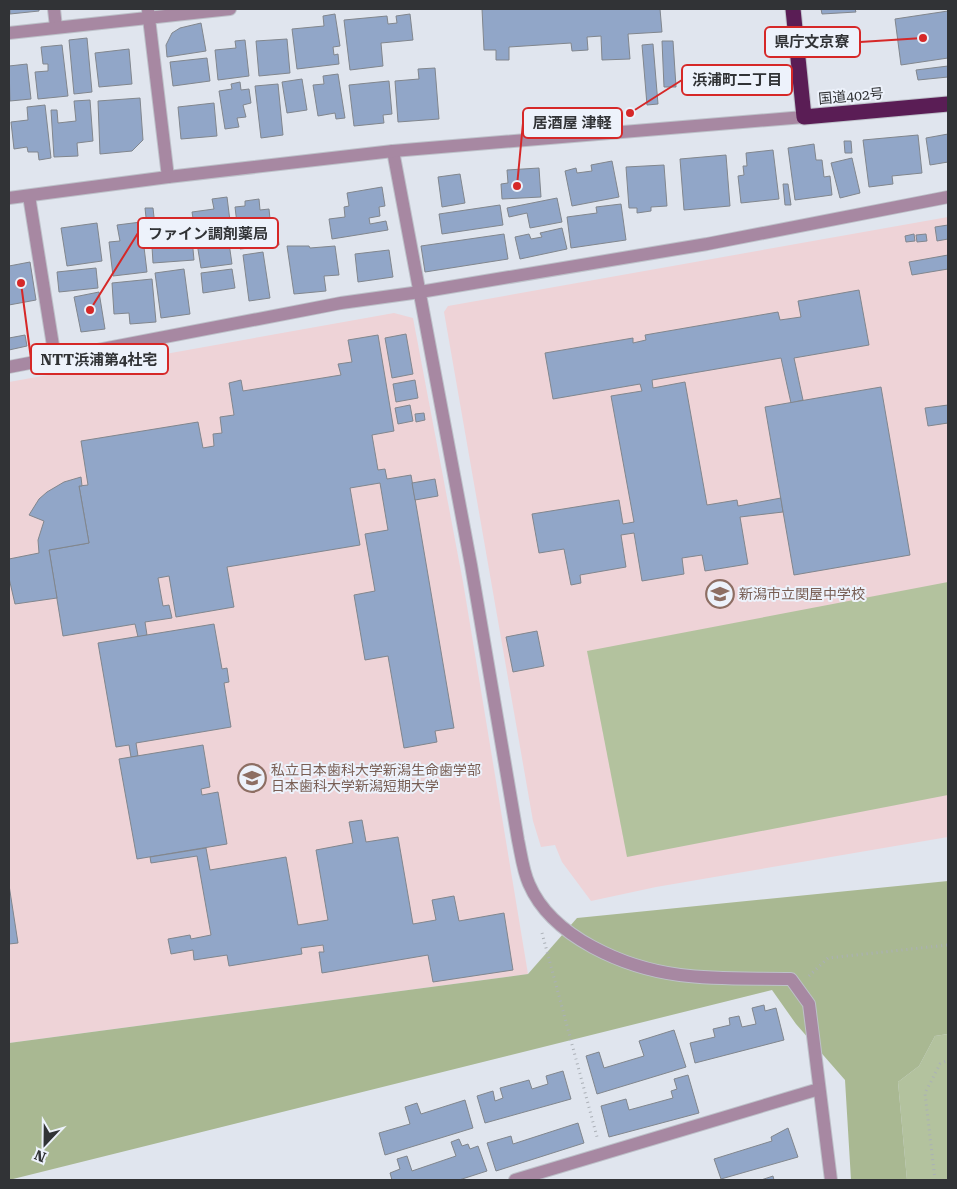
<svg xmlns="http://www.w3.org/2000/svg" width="957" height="1189" font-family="'Roboto Serif','Noto Sans JP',serif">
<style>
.education{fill:#eed3d7}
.green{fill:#b3c29e}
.forest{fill:#a9b892}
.building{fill:#91a6c8;stroke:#81868d}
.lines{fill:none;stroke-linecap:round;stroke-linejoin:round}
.minor-casing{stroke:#bdc1c9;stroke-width:14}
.highway-casing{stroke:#bdc1c9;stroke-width:17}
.path{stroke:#abb0b7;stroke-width:3;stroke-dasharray:1 4;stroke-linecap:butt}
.minor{stroke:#a788a2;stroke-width:12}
.highway{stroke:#5a1d55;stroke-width:15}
.labels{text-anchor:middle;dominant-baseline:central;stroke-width:4;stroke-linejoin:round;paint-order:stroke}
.street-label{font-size:14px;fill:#313336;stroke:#edf2fb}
.education-label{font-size:14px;fill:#785e54;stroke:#edf2fb;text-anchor:start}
.leader{fill:none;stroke:#d62828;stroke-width:2}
.callout-dot{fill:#d62828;stroke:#edf2fb;stroke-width:2}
.callout{fill:#edf2fb;stroke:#d62828;stroke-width:2}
.callout-label{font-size:15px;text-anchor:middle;font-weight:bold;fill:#313336}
</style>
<rect width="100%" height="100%" fill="#e0e5ee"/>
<g class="education">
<path d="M948,217V837L656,887L591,901L562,862L555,845L541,847L533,821L444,312L448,306Z"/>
<path d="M394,313L413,318L463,582L528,974L9,1043V382Z"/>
</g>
<g class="green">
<path d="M948,582V795L627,857L587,651Z"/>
<path d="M948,1034V1180H907L898,1082L919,1066L935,1036Z"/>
</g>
<path class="forest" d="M948,881V1034L935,1036L919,1066L898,1082L907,1180H851L845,1080L796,1024L772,990L9,1180V1043L528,974L577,918Z"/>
<g class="building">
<path d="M10,9H39V11L10,14Z"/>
<path d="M482,9H660L662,32L628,34L630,59L602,60L601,36L587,37L588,50L572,51L571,43L509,47V60H496V50H484Z"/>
<path d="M821,9H855L856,12L822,14Z"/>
<path d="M948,11V58L901,65L895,19Z"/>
<path d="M335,14L340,46L333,47L334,55L338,54L339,64L297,69L292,29L324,26L323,16Z"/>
<path d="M410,14L413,40L381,43L383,66L350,70L344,20L387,16L388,24L397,23L396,16Z"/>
<path d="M201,23L206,51L167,57L166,45L172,33L180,28Z"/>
<path d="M87,38L92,92L74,94L69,40Z"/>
<path d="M287,39L290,73L259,76L256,41Z"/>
<path d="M245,40L249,76L218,80L215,50L236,48L235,41Z"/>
<path d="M662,41H673L676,87H664Z"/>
<path d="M653,44L658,104L647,105L642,45Z"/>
<path d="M62,45L68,96L38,99L35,72L48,71V64H43L41,47Z"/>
<path d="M129,49L132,84L99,87L95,53Z"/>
<path d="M207,58L210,81L173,86L170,62Z"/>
<path d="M27,64L31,99L10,101L9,66Z"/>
<path d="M948,66V77L918,80L916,70Z"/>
<path d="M435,68L439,119L398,122L395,81L419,79L418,69Z"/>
<path d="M338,74L345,118L336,119L335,113L318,116L313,85L324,84L323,76Z"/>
<path d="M302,79L307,110L287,113L282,82Z"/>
<path d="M389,81L392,114L383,115L384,123L354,126L349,85Z"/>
<path d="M240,82L241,90L249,89L251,103L243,105L246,117L237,118L239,127L225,129L219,91L232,89L231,84Z"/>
<path d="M278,84L283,135L261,138L255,86Z"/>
<path d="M140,98L143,140L132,151L100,154L98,101Z"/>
<path d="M90,100L93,141L77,143L78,156L54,157L51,110H57L58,123L76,121L74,101Z"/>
<path d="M214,103L217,136L181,139L178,107Z"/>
<path d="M45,105L51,158L39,160L38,152H28L27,147L14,149L11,122L28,120L27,107Z"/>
<path d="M948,134V162L930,165L926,138Z"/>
<path d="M918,135L922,173L892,176L893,184L869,187L863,140Z"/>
<path d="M844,141H851L852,153H845Z"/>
<path d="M814,144L816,160H822L824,177L830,176L832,195L795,200L788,148Z"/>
<path d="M773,150L779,199L741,203L738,176L744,175L743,166H747L746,153Z"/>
<path d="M726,155L730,206L684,210L680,159Z"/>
<path d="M852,158L860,193L840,198L831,163Z"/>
<path d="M612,161L619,197L572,206L565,171L576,168L577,173L592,171L591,165Z"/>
<path d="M664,165L667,206L651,207V211L637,213V208H629L626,167Z"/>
<path d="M539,168L541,197L502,199L501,184L508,183L507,170Z"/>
<path d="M460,174L465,203L442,207L438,177Z"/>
<path d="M783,184H788L791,205H785Z"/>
<path d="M382,187L385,206L379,207L380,216L369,218L370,224L386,221L388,230L332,239L329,219L345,217L344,207L349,206L347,193Z"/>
<path d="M227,197L230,221L226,222L232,264L201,268L192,212L214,209L212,199Z"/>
<path d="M557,198L562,222L530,228L527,213L509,217L507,208Z"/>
<path d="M259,199L260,210L269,209L271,229H277L279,245L240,249L235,207L245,206V201Z"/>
<path d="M621,204L626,240L571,248L567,217L597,213L596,207Z"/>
<path d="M500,205L503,225L442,234L439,214Z"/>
<path d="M145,208H153L155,226L147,227Z"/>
<path d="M141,222L147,272L113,276L109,242L120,241L117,225Z"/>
<path d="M97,223L102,261L67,266L61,228Z"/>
<path d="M948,225V239L937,241L935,227Z"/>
<path d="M191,227L194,260L153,263L151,230Z"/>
<path d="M562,228L567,249L520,259L515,237L529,234L531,239L542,237L540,233Z"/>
<path d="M504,234L508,259L425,272L421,246Z"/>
<path d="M914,234L915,241L906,242L905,236Z"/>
<path d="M926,234L927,241L917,242L916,235Z"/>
<path d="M287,246H309L310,248L335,246L339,275L324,276L326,291L294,294Z"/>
<path d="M389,250L393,277L358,282L355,254Z"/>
<path d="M263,252L270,298L249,301L243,255Z"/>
<path d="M948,255V269L912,275L909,262Z"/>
<path d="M30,262L36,300L9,305V266Z"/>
<path d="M96,268L98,288L59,292L57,272Z"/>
<path d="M184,269L190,314L161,318L155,273Z"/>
<path d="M232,269L235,288L203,293L201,273Z"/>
<path d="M152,279L156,322L130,324L129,313L114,314L112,283Z"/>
<path d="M859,290L869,345L794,358L803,400L791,403L781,358L652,380L653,388L685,382L707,505L737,500L738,506L781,498L783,512L740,517L748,564L705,571L702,555L682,558L684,574L642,581L634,533L621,535L626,567L580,575L581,583L571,585L564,549L539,553L532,514L619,500L623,524L634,522L611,396L642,391L640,384L553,399L545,353L633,338V343L646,340L645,335L778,312L780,320L801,317L798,301Z"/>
<path d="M99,292L105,329L81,332L74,297Z"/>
<path d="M406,334L413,374L392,378L385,338Z"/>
<path d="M25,335L27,346L9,350V338Z"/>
<path d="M378,335L394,431L372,435L378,470L385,469L387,479L411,475L454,728L435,731L437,742L404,748L388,656L365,660L354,595L375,591L365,534L388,530L380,483L350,488L360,545L227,567L234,607L176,617L169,576L158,578L163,606L169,605L172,618L145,622L147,635L138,637L135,624L63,636L49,550L89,543L79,486L88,485L81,441L198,422L203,448L214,446L213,434L222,433L220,417L234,415L229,383L241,380L243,391L341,375L338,364L352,362L348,340Z"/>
<path d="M415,380L418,398L396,402L393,384Z"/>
<path d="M881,387L910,555L794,575L765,407Z"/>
<path d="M410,405L413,421L398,424L395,408Z"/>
<path d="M948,405V423L928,426L925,408Z"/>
<path d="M424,413L425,420L416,422L415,414Z"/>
<path d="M81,477L82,486H79L89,543L49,550L57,598L15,604L9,578V559L39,553L38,540L44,521L29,515L39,499L47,492L64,482Z"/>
<path d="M435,479L438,496L415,500L412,483Z"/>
<path d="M214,624L222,669L227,668L229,682L224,683L231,727L136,743L138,756L131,757L129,745L116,747L98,643Z"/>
<path d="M537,631L544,666L513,672L506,637Z"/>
<path d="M203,745L210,787L201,789L202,795L218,792L227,844L137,859L119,759Z"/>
<path d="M362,820L366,842L398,837L413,924L436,920L432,900L454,896L459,921L504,913L513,970L433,982L428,955L322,973L319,952H324L323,945L301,948L302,954L229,966L227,955L194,960L193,950L171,954L168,939L190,935L191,939L211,935L197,856L151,863L150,857L206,848L210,870L286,857L298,925L328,920L316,850L353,843L349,822Z"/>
<path d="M9,885L18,943L9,944Z"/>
<path d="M764,1005L765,1011L776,1008L784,1040L695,1063L690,1043L715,1037L713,1029L730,1025L729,1018L739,1016L742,1027L756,1024L752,1008Z"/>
<path d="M674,1030L686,1067L597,1094L586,1056L599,1052L604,1068L644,1056L639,1041Z"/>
<path d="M563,1071L571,1099L485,1123L477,1096L493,1091L495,1101L503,1098L500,1088L529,1080L532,1089L548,1084L546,1076Z"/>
<path d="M688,1075L699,1113L609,1137L601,1106L626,1099L629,1110L673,1098L671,1091L677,1089L674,1079Z"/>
<path d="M465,1100L473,1128L385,1155L379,1133L410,1124L405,1107L417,1103L421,1114Z"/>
<path d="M578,1123L584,1143L496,1171L487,1143L511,1136L513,1144Z"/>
<path d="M788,1128L798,1157L721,1179L714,1159L772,1141L771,1137Z"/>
<path d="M459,1139L462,1146L468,1144L470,1149L478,1146L487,1171L459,1180H392L390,1173L400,1169L397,1159L407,1156L412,1171L456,1156L451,1142Z"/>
<path d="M773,1176L774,1180H761Z"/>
</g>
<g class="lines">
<defs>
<g id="minor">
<path d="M54,9L56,27"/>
<path d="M148,10L168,177"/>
<path d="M9,33L230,9"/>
<path d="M393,151L471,565L518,840C521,854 523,871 529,884C552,938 626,968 680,975C717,980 755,978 791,979L809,1004L831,1180"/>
<path d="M29,196L55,358"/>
<path d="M9,198L168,177L393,151L804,117"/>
<path d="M9,367L341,303L420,292L707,244L948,197"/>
<path d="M515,1180L819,1089"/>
</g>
<path id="highway" d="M793,9L804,117L948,104"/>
</defs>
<use href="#minor" class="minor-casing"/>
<use href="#highway" class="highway-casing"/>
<g class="path">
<path d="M542,933L597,1137"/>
<path d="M809,976L828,958L948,945"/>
<path d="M935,1180L925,1093L940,1064L948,1060"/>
</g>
<use href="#minor" class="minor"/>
<use href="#highway" class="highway"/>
</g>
<defs>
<symbol id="school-ring" viewBox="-11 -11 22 22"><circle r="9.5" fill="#edf2fb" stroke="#8d6e63" stroke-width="1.5"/><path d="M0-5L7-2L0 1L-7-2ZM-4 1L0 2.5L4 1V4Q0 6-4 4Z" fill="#8d6e63"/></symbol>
<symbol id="university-ring" viewBox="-11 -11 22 22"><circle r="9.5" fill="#edf2fb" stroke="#8d6e63" stroke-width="1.5"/><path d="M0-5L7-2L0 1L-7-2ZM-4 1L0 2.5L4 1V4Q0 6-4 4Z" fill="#8d6e63"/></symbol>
</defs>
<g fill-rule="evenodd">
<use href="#school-ring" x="704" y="578" width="32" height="32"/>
<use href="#university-ring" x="236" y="762" width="32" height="32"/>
</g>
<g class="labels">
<g class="street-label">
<text transform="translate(851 96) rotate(-5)">国道402号</text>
</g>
<g class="education-label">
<text x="739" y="594">新潟市立関屋中学校</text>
<text x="271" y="770">私立日本歯科大学新潟生命歯学部<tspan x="271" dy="16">日本歯科大学新潟短期大学</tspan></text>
</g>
</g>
<path class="leader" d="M923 38L860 42M630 113L682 80M517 186L523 123M90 310L138 233M21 283L31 359"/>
<g class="callout-dot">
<circle cx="923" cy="38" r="5"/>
<circle cx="630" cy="113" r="5"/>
<circle cx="517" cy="186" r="5"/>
<circle cx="90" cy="310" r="5"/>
<circle cx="21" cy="283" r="5"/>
</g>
<g class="callout">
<rect x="765" y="27" width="95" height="30" rx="5"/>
<rect x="682" y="65" width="110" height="30" rx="5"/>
<rect x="523" y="108" width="99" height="30" rx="5"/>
<rect x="138" y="218" width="140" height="30" rx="5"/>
<rect x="31" y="344" width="137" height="30" rx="5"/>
</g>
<g class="callout-label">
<text x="812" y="47">県庁文京寮</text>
<text x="737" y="85">浜浦町二丁目</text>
<text x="572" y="128">居酒屋 津軽</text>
<text x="208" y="239">ファイン調剤薬局</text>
<text x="99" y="365">NTT浜浦第4社宅</text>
</g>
<rect width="957" height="1189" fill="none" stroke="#313336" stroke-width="20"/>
<g transform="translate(45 1144) rotate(202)" stroke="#edf2fb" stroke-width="4" paint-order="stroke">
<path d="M0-4L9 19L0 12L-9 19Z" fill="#313336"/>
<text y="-8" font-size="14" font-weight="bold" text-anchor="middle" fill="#313336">N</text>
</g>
</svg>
